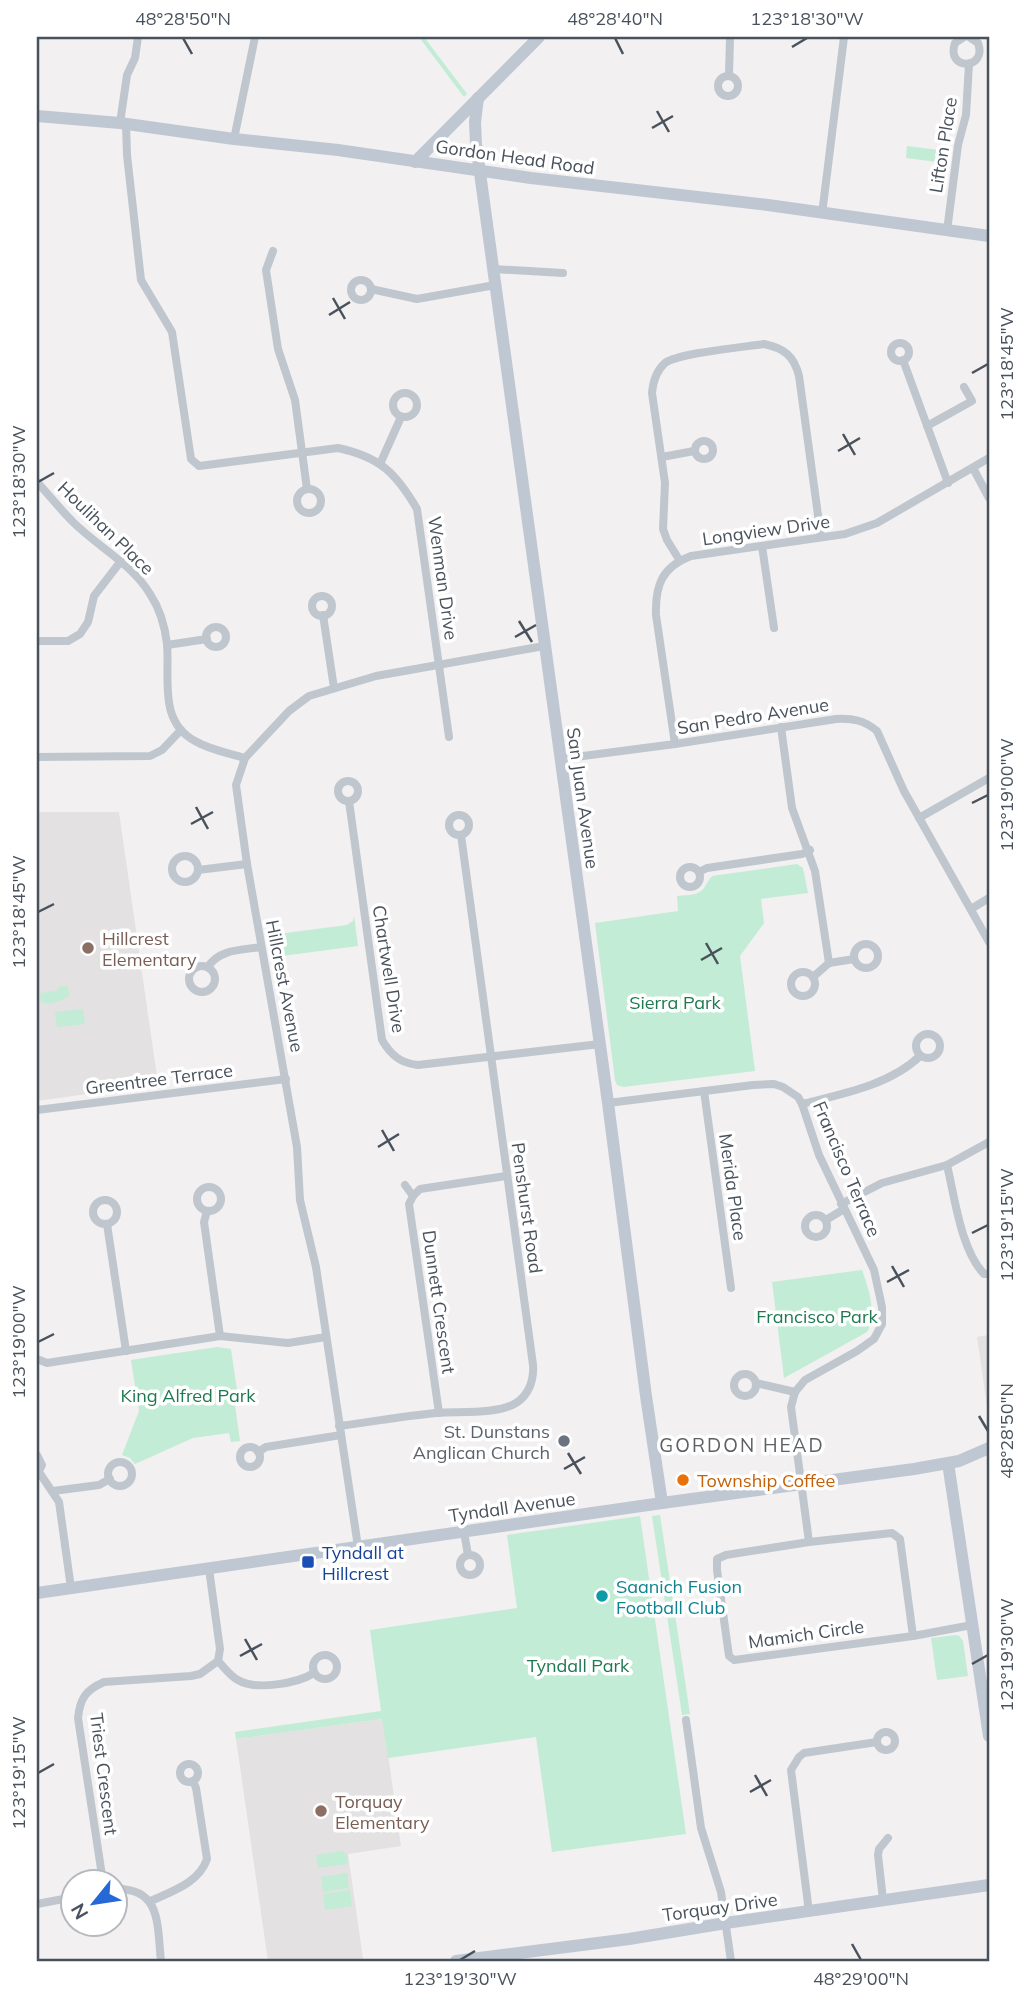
<svg xmlns="http://www.w3.org/2000/svg" width="1026" height="1998" font-family="Mulish,sans-serif">
<style>
.education{fill:#e3e1e1}
.green{fill:#c2ecd5}
.lines{fill:none;stroke-linecap:round;stroke-linejoin:round}
.street{stroke:#bfc6ce;stroke-width:8}
.secondary{stroke:#bfc7d2;stroke-width:12}
.ticks{fill:none;stroke:#49525c;stroke-width:2.5}
.education-dot{fill:#8d6e63;stroke:#fff;stroke-width:2.5}
.worship-dot{fill:#6b7280;stroke:#fff;stroke-width:2.5}
.food-dot{fill:#e8710a;stroke:#fff;stroke-width:2.5}
.transit-dot{fill:#1a4fb4;stroke:#fff;stroke-width:2.5}
.culture-dot{fill:#0f9aa8;stroke:#fff;stroke-width:2.5}
.labels{text-anchor:middle;dominant-baseline:central;stroke-width:7;stroke-linejoin:round;paint-order:stroke}
.street-label{font-size:18px;fill:#49525c;stroke:#fff}
.education-label{font-size:18px;fill:#785e54;stroke:#fff;text-anchor:start}
.park-label{font-size:18px;fill:#1e7951;stroke:#fff}
.worship-label{font-size:18px;fill:#5b616d;stroke:#fff;text-anchor:end}
.food-label{font-size:18px;fill:#c56008;stroke:#fff;text-anchor:start}
.transit-label{font-size:18px;fill:#164399;stroke:#fff;text-anchor:start}
.culture-label{font-size:18px;fill:#0d838f;stroke:#fff;text-anchor:start}
.neighbourhood-label{font-size:19px;letter-spacing:2px;fill:#5d6064;stroke:#fff}
.neatline{fill:none;stroke:#49525c;stroke-width:2.5}
.ticks-label{font-size:18px;text-anchor:middle;fill:#49525c}
</style>
<rect width="100%" height="100%" fill="#f2f0f0"/>
<g class="education">
<path d="M37,812H119L158,1084L37,1101Z"/>
<path d="M989,1335V1421L977,1337Z"/>
<path d="M383,1719L401,1846L348,1854L363,1959L349,1961H268L236,1739Z"/>
</g>
<g class="green">
<path d="M419,37H424L467,94L464,97Z"/>
<path d="M907,146L947,151L945,163L906,158Z"/>
<path d="M797,864L803,868L808,893L761,899L764,923L740,956L755,1071L623,1087L617,1085L615,1080L595,923L678,911L677,896C684,895 695,896 701,891C706,887 707,881 712,876Z"/>
<path d="M354,915L358,946L274,957L270,935L347,925L353,921Z"/>
<path d="M61,986H68L69,997C59,1000 51,1006 41,1002L40,993L56,991Z"/>
<path d="M83,1009L85,1024L57,1027L55,1012Z"/>
<path d="M862,1270C868,1287 878,1315 867,1332L784,1378L772,1282Z"/>
<path d="M217,1347L231,1349L239,1404L235,1405L240,1441L231,1442L229,1433L193,1438L135,1464L130,1458L122,1455L139,1411L131,1360Z"/>
<path d="M660,1515L690,1714L682,1715L652,1516Z"/>
<path d="M640,1516L686,1834L552,1852L536,1737L388,1758L382,1719L236,1739L235,1732L381,1711L370,1630L517,1608L507,1535Z"/>
<path d="M956,1635L959,1636L963,1641L968,1676L937,1680L931,1638Z"/>
<path d="M342,1851L347,1855L348,1864L318,1868L316,1855Z"/>
<path d="M347,1873L349,1888L323,1892L321,1877Z"/>
<path d="M350,1890L352,1906L325,1910L323,1894Z"/>
</g>
<g class="lines">
<g class="street">
<path d="M964,37L955,43C945,71 988,70 978,43L969,37"/>
<path d="M729,75L730,37"/>
<circle cx="728" cy="86" r="10"/>
<path d="M120,123L127,75L135,58L138,37"/>
<path d="M126,124L127,155L141,280L172,332L191,459L199,466L338,448C380,457 396,473 417,509L449,737"/>
<path d="M234,139L255,37"/>
<path d="M822,214L844,37"/>
<path d="M947,231L958,145L966,115L969,64"/>
<path d="M273,251L266,270L278,349L295,400L307,489"/>
<path d="M493,269L563,273"/>
<circle cx="361" cy="290" r="10"/>
<path d="M371,289L417,299L495,285"/>
<circle cx="900" cy="352" r="9"/>
<path d="M903,360L948,483"/>
<circle cx="405" cy="405" r="12"/>
<path d="M927,426L972,401L964,387"/>
<circle cx="704" cy="450" r="9"/>
<path d="M662,457L694,451"/>
<path d="M380,464L401,417"/>
<path d="M973,468L989,498"/>
<path d="M37,482C49,495 60,509 73,522C98,547 131,563 150,594C160,609 165,627 167,644C170,678 158,721 195,741C210,750 229,753 245,758"/>
<circle cx="309" cy="501" r="12"/>
<path d="M762,546L774,628"/>
<path d="M680,561L667,540L663,529L665,483L652,393C653,381 656,371 665,363C678,353 745,347 764,344C784,348 794,356 799,376L821,537"/>
<circle cx="322" cy="606" r="10"/>
<path d="M323,615L334,688"/>
<circle cx="216" cy="637" r="10"/>
<path d="M37,641H68L80,634L88,622L94,596L121,561"/>
<path d="M167,645L207,639"/>
<path d="M781,727L792,808L815,871L829,963"/>
<path d="M675,744L656,615C655,585 662,567 691,556L845,534L877,523L989,458"/>
<path d="M37,757L150,756L162,750L181,730"/>
<path d="M560,759L675,744L836,719C852,718 864,720 877,731L904,791L989,942"/>
<circle cx="348" cy="791" r="10"/>
<path d="M349,801L382,1040C391,1055 400,1063 418,1065L600,1044"/>
<circle cx="459" cy="825" r="10"/>
<path d="M919,818L989,778"/>
<circle cx="185" cy="869" r="13"/>
<circle cx="690" cy="877" r="10"/>
<path d="M198,870L247,864"/>
<path d="M699,872L707,868L802,854L810,850"/>
<path d="M971,909L989,898"/>
<circle cx="866" cy="956" r="12"/>
<circle cx="202" cy="979" r="13"/>
<path d="M208,967C219,949 242,950 261,947"/>
<circle cx="803" cy="984" r="12"/>
<path d="M813,977L829,963L854,959"/>
<circle cx="928" cy="1046" r="12"/>
<path d="M704,1091L731,1288"/>
<path d="M608,1103L753,1085L774,1084L783,1087L798,1097L802,1104L819,1155L874,1270L882,1307V1324L874,1339L857,1351L805,1380L795,1392L791,1407L809,1542"/>
<path d="M802,1104C842,1094 890,1085 920,1056"/>
<path d="M37,1110L286,1079"/>
<path d="M947,1165C955,1199 961,1250 984,1274H989"/>
<path d="M405,1185L413,1196"/>
<circle cx="209" cy="1199" r="12"/>
<circle cx="105" cy="1212" r="12"/>
<path d="M841,1204L882,1183L947,1165L989,1142"/>
<path d="M207,1211L204,1222L220,1336"/>
<circle cx="816" cy="1226" r="11"/>
<path d="M826,1220L844,1209"/>
<path d="M107,1224L126,1351"/>
<path d="M37,1359L47,1363L220,1336L288,1343L326,1337"/>
<circle cx="745" cy="1385" r="11"/>
<path d="M756,1383L795,1392"/>
<path d="M439,1413L409,1204L413,1196L420,1189L506,1176"/>
<path d="M339,1426C371,1422 404,1416 436,1413C458,1411 496,1415 516,1403C529,1395 534,1380 533,1365L461,835"/>
<circle cx="250" cy="1457" r="10"/>
<path d="M258,1452L266,1447L341,1435"/>
<path d="M37,1455L42,1465L37,1475"/>
<circle cx="120" cy="1474" r="12"/>
<path d="M39,1472L59,1502L71,1588"/>
<path d="M53,1491L99,1485L110,1479"/>
<path d="M464,1532L468,1555"/>
<path d="M358,1547L316,1267L300,1200L297,1147L247,864L236,785L245,758L289,711L309,696L376,676L544,646"/>
<circle cx="470" cy="1565" r="10"/>
<path d="M913,1636L900,1539L892,1533L809,1542L726,1555L717,1559V1570L729,1656L734,1660L913,1636L972,1625"/>
<circle cx="325" cy="1667" r="12"/>
<path d="M218,1661C224,1667 230,1676 238,1680C256,1691 298,1683 314,1673"/>
<path d="M686,1720L701,1828L721,1892L731,1961"/>
<circle cx="886" cy="1741" r="9"/>
<circle cx="189" cy="1773" r="9"/>
<path d="M103,1882L78,1718C80,1698 86,1690 104,1682L191,1676L200,1674L218,1661L220,1649L209,1569"/>
<path d="M116,1889C162,1888 157,1926 161,1961"/>
<path d="M883,1900L878,1855L879,1849L888,1838"/>
<path d="M151,1901C172,1891 199,1883 207,1859L196,1788L193,1781"/>
<path d="M37,1904L74,1897"/>
<path d="M809,1912L791,1770L799,1757L804,1753L877,1742"/>
</g>
<g class="secondary">
<path d="M478,98L475,122L476,144L608,1103L646,1396L662,1503"/>
<path d="M37,116L120,123L234,139L338,150L531,178L768,205L989,236"/>
<path d="M415,162L539,37"/>
<path d="M948,1463L989,1736"/>
<path d="M37,1593L662,1503L914,1469L959,1461L989,1448"/>
<path d="M456,1961L629,1939L726,1923L989,1885"/>
</g>
</g>
<path class="ticks" d="M183,38L192,54M615,38L623,54M792,47L807,38M657,111L669,132M652,128L673,116M333,298L345,319M329,315L350,302M972,373L988,364M843,434L855,455M838,451L860,438M38,482L54,473M519,621L532,642M515,637L536,625M972,803L988,795M196,807L208,829M191,824L213,812M38,912L54,904M706,943L718,964M701,960L722,948M382,1130L394,1151M378,1147L399,1134M972,1233L988,1225M892,1266L904,1287M887,1282L909,1270M38,1342L54,1334M979,1416L988,1431M568,1453L581,1474M564,1469L585,1457M245,1639L257,1660M240,1656L262,1644M972,1664L988,1655M38,1773L54,1764M755,1775L767,1796M750,1792L771,1780M852,1944L861,1960M460,1960L475,1951"/>
<g class="education-dot">
<circle cx="88" cy="948" r="7"/>
<circle cx="321" cy="1811" r="7"/>
</g>
<circle class="worship-dot" cx="564" cy="1441" r="7"/>
<circle class="food-dot" cx="683" cy="1480" r="7"/>
<rect class="transit-dot" x="301" y="1555" width="14" height="14" rx="3.5"/>
<circle class="culture-dot" cx="602" cy="1596" r="7"/>
<g class="labels">
<g class="street-label">
<text transform="translate(943 145) rotate(-81)">Lifton Place</text>
<text transform="translate(515 157) rotate(8)">Gordon Head Road</text>
<text transform="translate(106 528) rotate(44)">Houlihan Place</text>
<text transform="translate(766 530) rotate(-8)">Longview Drive</text>
<text transform="translate(443 578) rotate(82)">Wenman Drive</text>
<text transform="translate(753 716) rotate(-9)">San Pedro Avenue</text>
<text transform="translate(583 798) rotate(82)">San Juan Avenue</text>
<text transform="translate(389 969) rotate(81)">Chartwell Drive</text>
<text transform="translate(285 986) rotate(79)">Hillcrest Avenue</text>
<text transform="translate(159 1079) rotate(-7)">Greentree Terrace</text>
<text transform="translate(847 1169) rotate(67)">Francisco Terrace</text>
<text transform="translate(733 1187) rotate(82)">Merida Place</text>
<text transform="translate(527 1208) rotate(82)">Penshurst Road</text>
<text transform="translate(439 1302) rotate(82)">Dunnett Crescent</text>
<text transform="translate(512 1507) rotate(-8)">Tyndall Avenue</text>
<text transform="translate(806 1634) rotate(-8)">Mamich Circle</text>
<text transform="translate(104 1774) rotate(83)">Triest Crescent</text>
<text transform="translate(720 1907) rotate(-8)">Torquay Drive</text>
</g>
<g class="education-label">
<text x="102" y="938">Hillcrest<tspan x="102" dy="21">Elementary</tspan></text>
<text x="335" y="1801">Torquay<tspan x="335" dy="21">Elementary</tspan></text>
</g>
<g class="park-label">
<text x="675" y="1002">Sierra Park</text>
<text x="817" y="1316">Francisco Park</text>
<text x="188" y="1395">King Alfred Park</text>
<text x="578" y="1665">Tyndall Park</text>
</g>
<g class="worship-label">
<text x="550" y="1431">St. Dunstans<tspan x="550" dy="21">Anglican Church</tspan></text>
</g>
<g class="food-label">
<text x="697" y="1480">Township Coffee</text>
</g>
<g class="transit-label">
<text x="322" y="1552">Tyndall at<tspan x="322" dy="21">Hillcrest</tspan></text>
</g>
<g class="culture-label">
<text x="616" y="1586">Saanich Fusion<tspan x="616" dy="21">Football Club</tspan></text>
</g>
<g class="neighbourhood-label">
<text x="742" y="1445">GORDON HEAD</text>
</g>
</g>
<rect width="1026" height="1998" fill="none" stroke="#ffffff" stroke-width="77"/>
<g transform="translate(94 1903) rotate(240)"><circle r="33" fill="#ffffff" stroke="#b6babe" stroke-width="2"/>
<path d="M0-5L12 26L0 18L-12 26Z" fill="#2669d6"/>
<text y="-10" font-size="19" font-weight="bold" text-anchor="middle" fill="#49525c">N</text>
</g>
<rect x="38" y="38" width="950" height="1922" class="neatline"/>
<g class="ticks-label">
<text x="183" y="25">48°28'50"N</text>
<text x="615" y="25">48°28'40"N</text>
<text x="807" y="25">123°18'30"W</text>
<text transform="translate(1007 364) rotate(-90)" y="6">123°18'45"W</text>
<text transform="translate(19 482) rotate(-90)" y="6">123°18'30"W</text>
<text transform="translate(1007 795) rotate(-90)" y="6">123°19'00"W</text>
<text transform="translate(19 912) rotate(-90)" y="6">123°18'45"W</text>
<text transform="translate(1007 1225) rotate(-90)" y="6">123°19'15"W</text>
<text transform="translate(19 1342) rotate(-90)" y="6">123°19'00"W</text>
<text transform="translate(1007 1431) rotate(-90)" y="6">48°28'50"N</text>
<text transform="translate(1007 1655) rotate(-90)" y="6">123°19'30"W</text>
<text transform="translate(19 1773) rotate(-90)" y="6">123°19'15"W</text>
<text x="460" y="1985">123°19'30"W</text>
<text x="861" y="1985">48°29'00"N</text>
</g>
</svg>
